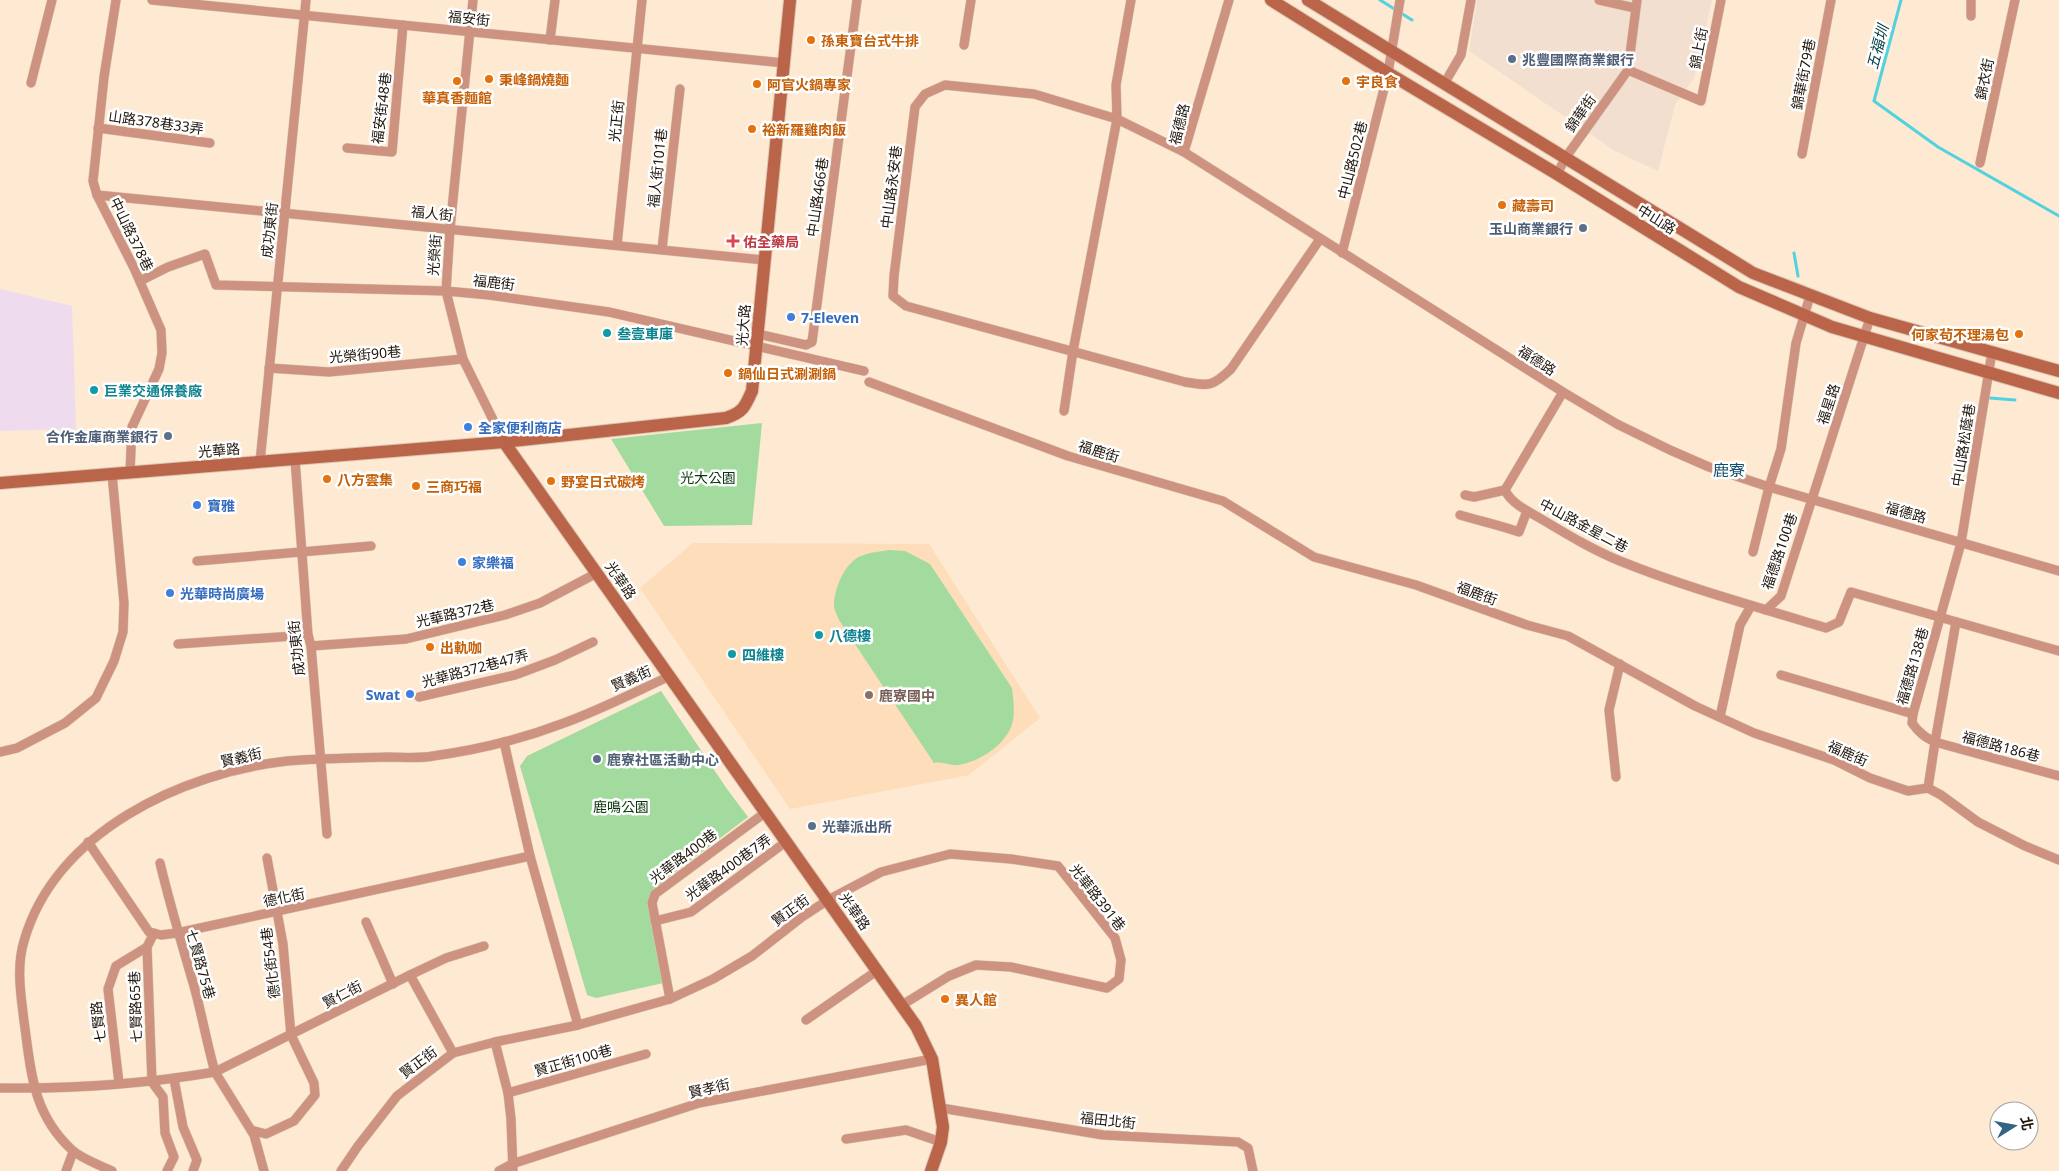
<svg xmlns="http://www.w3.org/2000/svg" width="2059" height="1171" font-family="'Noto Sans','Noto Sans TC',sans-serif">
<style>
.commercial{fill:#f3dfd0}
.industrial{fill:#eedcee}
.built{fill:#fdddba}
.green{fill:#a3db9f}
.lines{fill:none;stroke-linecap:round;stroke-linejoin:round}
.stream{stroke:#51d2de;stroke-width:3}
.street-casing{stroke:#dac7b2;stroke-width:10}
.secondary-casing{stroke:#dac7b2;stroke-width:14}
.street{stroke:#ce9280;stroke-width:9}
.secondary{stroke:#ba6449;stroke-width:12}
.food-dot{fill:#e8710a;stroke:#fff;stroke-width:2}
.service-dot{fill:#5c6f8a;stroke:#fff;stroke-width:2}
.health-dot{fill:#e0444e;stroke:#fff;stroke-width:2}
.shop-dot{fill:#3f7fe0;stroke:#fff;stroke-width:2}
.culture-dot{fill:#0f9aa8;stroke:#fff;stroke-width:2}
.education-dot{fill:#8d6e63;stroke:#fff;stroke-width:2}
.labels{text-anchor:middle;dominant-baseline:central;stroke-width:5;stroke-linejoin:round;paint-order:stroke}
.street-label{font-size:14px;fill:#20160c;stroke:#fff}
.food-label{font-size:14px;font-weight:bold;fill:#c56008;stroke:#fff;text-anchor:start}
.service-label{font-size:14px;font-weight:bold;fill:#4e5e75;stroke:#fff;text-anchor:start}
.health-label{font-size:14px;font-weight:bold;fill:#be3a42;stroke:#fff;text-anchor:start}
.shop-label{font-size:14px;font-weight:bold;fill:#366cbe;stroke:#fff;text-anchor:start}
.culture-label{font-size:14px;font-weight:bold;fill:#0d838f;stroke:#fff;text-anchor:start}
.park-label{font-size:14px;fill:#083509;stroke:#fff}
.education-label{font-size:14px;font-weight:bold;fill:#785e54;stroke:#fff;text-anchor:start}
.water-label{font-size:15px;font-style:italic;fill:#003e43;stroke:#fff}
.quarter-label{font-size:16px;fill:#124f6f;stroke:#fff}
</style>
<rect width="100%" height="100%" fill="#fee9d2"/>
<path class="commercial" d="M1477,0H1712L1694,78L1675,105L1658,171L1615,151L1469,51Z"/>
<path class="industrial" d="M0,289L72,306L76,429L0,431Z"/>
<path class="built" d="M693,543L929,544L1040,718L969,775L790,809L640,588Z"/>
<g class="green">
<path d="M762,423L752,525L664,526L611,439Z"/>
<path d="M888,550L905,551L930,564L1012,688C1013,699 1015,709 1013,720C1009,743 980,762 958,765C950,766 943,761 934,763L839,620C837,615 834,610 834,605C834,589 845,562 861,556C870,552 879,552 888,550Z"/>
<path d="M661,691L727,789L748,817L666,879L655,908L668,982L596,998L587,995L520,766L527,756Z"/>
</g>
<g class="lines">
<g class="stream">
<path d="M1380,0L1412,20"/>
<path d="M1901,0L1874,101L1938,147L2059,216"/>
<path d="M1794,253L1798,276"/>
<path d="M1990,398L2015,400"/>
</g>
<defs>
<g id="street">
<path d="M116,0L104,77L93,181L97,195L134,268L161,330L162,353L159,369L132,427L130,472"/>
<path d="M152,0L784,63"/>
<path d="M473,0L450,229L446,291L463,359L504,442"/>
<path d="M1599,0L1635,8"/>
<path d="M1971,16V0"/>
<path d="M550,40L555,0"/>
<path d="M964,45L971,0"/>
<path d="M1628,70L1701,101L1721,0"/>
<path d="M31,83L52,0"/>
<path d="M1444,84L1461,55L1471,0"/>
<path d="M98,128L210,143"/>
<path d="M347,148L392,152L403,25"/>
<path d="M1184,152L1229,0"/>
<path d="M1802,154L1831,0"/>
<path d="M1980,163L2015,0"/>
<path d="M1557,174L1566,157L1628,70L1637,0"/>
<path d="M97,195L765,260"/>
<path d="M1320,239L1231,369C1212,387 1209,386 1185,382L906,306L893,296L894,276L915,107L925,94L945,85L1034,94L1117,119L1184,152L1563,392L1617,424L1670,450L1709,467L1769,487L2059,571"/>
<path d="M617,245L642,0"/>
<path d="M662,249L680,89"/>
<path d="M1342,253L1388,73L1400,0"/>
<path d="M140,281L168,267L205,254L216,285L446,291L489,295L609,312L864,371"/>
<path d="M758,334L806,345L812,342L857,0"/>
<path d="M269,368L329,372L463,359"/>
<path d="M869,382L1068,456L1223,501L1314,557L1416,585L1527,625L1568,636L1695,706L1754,733L1834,760L1870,778L1908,791L1928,788L1941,795L1978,822L2025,846L2059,860"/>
<path d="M1563,392L1505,490C1511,504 1530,512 1543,520C1568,535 1593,550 1620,561C1687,588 1758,607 1826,628L1839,622L1851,592L2059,651"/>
<path d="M1064,411L1073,351L1117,119L1116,85L1131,0"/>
<path d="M295,459L308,635L311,646L327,834"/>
<path d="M260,462L306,0"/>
<path d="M1465,495L1474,497L1505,490"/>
<path d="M1460,515C1480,521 1499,525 1519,532L1527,511"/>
<path d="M1753,552L1769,487L1781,449L1796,343L1810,296"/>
<path d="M197,561L371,546"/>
<path d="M1766,610L1781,596L1870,318"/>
<path d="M1956,622L1935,742L2059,776"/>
<path d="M178,644L308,635"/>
<path d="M311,646L406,639L505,615L540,603L597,573"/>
<path d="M1781,675L1913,714"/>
<path d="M419,697L515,675L555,660L593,642"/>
<path d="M1720,717L1740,625L1751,606"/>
<path d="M504,742L530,856L578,1025"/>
<path d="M0,752L17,748L65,723L96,698L114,661L123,632L124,603L112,474"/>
<path d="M1616,777L1609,710L1620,664"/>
<path d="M1928,788L1935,742C1925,737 1919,733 1912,723L1913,714L1961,543L1992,352"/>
<path d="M88,842L149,932L161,935L177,933L530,856"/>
<path d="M160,863C170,905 182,945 194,986C202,1015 207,1044 215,1072L410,975L446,958L484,946"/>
<path d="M655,921L691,912L787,841"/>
<path d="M366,922L393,984"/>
<path d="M154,933L147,947L152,1082L163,1097L165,1133L174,1157L167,1171"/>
<path d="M410,975L453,1053"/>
<path d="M670,999L652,903L655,894L766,812"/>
<path d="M806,1020L878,970"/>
<path d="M495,1042L508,1093L511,1119L513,1171"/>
<path d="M174,1079L183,1127L197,1160L193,1171"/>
<path d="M119,1083L108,989L116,966L147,947"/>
<path d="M0,1088C72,1089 144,1084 215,1072L254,1135L264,1171"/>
<path d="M508,1093L646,1054"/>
<path d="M941,1108L1103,1135L1238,1142L1248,1148L1253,1171"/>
<path d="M251,1130L266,1134L294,1121L315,1095L314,1083L291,1035L283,944L267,858"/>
<path d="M846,1139L906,1130L941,1142"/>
<path d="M66,1171L73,1152"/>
<path d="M112,1171C100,1165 82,1159 72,1150C32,1113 31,1071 24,1021C21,996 16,967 24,941C55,832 182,773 287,761C320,758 354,758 387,757C402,757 418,759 433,756C477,750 522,739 564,723C600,710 635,692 670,676"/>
<path d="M341,1171L358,1146L397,1096L453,1053L495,1042L578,1025L670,999L713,979L752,956L802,917L828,900L881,872L950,854L1011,859L1058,866L1115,938L1121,960L1119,979L1107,988L1011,967L976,965L949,976L902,1005"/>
<path d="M499,1171L512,1164L699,1103L932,1059"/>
</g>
<g id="secondary">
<path d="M1271,0L1388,73L1557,174L1739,287L1832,327L2059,393"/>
<path d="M1308,0L1753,273L1870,318L2059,371"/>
<path d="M504,442L916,1026L932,1059L943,1127L941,1142L931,1171"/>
<path d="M0,483L504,442L726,418C743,412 745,407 752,391L790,0"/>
</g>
</defs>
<use href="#street" class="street-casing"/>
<use href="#secondary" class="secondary-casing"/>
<use href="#street" class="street"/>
<use href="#secondary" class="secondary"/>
</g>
<g class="food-dot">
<circle cx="811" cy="40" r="5"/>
<circle cx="489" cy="79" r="5"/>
<circle cx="457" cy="81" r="5"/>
<circle cx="1346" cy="81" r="5"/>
<circle cx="757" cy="84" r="5"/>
<circle cx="752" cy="129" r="5"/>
<circle cx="1502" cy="205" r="5"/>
<circle cx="2019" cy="334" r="5"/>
<circle cx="728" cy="373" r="5"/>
<circle cx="327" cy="479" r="5"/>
<circle cx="551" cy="481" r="5"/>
<circle cx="416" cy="486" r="5"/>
<circle cx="430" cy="647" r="5"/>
<circle cx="945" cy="999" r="5"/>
</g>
<g class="service-dot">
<circle cx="1512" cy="59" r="5"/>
<circle cx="1583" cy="228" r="5"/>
<circle cx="168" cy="436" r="5"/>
<circle cx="597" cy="759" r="5"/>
<circle cx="812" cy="826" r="5"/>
</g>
<path class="health-dot" d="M730.5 233.5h5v5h5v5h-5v5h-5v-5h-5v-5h5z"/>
<g class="shop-dot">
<circle cx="791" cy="317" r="5"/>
<circle cx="468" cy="427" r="5"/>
<circle cx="197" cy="505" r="5"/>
<circle cx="462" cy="562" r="5"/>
<circle cx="170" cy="593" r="5"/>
<circle cx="410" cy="694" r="5"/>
</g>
<g class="culture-dot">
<circle cx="607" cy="333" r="5"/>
<circle cx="94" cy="390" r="5"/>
<circle cx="819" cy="635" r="5"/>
<circle cx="732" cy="654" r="5"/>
</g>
<circle class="education-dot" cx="869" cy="695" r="5"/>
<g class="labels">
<g class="street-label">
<text transform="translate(469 18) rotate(6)">福安街</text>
<text transform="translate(1698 48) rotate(-79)">錦上街</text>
<text transform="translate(1803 74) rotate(-79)">錦華街79巷</text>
<text transform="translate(1984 79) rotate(-78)">錦衣街</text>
<text transform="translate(381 108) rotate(-83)">福安街48巷</text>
<text transform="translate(1580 113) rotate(-55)">錦華街</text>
<text transform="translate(616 121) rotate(-84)">光正街</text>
<text transform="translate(156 122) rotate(8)">山路378巷33弄</text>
<text transform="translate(1179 124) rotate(-76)">福德路</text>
<text transform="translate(1352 160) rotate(-76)">中山路502巷</text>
<text transform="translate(657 168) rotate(-84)">福人街101巷</text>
<text transform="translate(891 187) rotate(-83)">中山路永安巷</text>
<text transform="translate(817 197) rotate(-82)">中山路466巷</text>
<text transform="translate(432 213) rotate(6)">福人街</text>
<text transform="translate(1657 219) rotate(32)">中山路</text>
<text transform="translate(269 230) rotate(-84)">成功東街</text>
<text transform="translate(132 234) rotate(64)">中山路378巷</text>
<text transform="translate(434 255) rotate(-86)">光榮街</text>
<text transform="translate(494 282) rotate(7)">福鹿街</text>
<text transform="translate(743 325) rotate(-85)">光大路</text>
<text transform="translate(365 354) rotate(-5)">光榮街90巷</text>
<text transform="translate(1537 360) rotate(33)">福德路</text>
<text transform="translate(1828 404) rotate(-72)">福星路</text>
<text transform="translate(1963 445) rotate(-81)">中山路松蔭巷</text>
<text transform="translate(219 450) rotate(-5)">光華路</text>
<text transform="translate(1099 451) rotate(17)">福鹿街</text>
<text transform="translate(1906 512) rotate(16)">福德路</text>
<text transform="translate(1584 525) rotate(28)">中山路金星二巷</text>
<text transform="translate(1779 551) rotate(-71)">福德路100巷</text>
<text transform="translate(621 580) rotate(55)">光華路</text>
<text transform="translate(1477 593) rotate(20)">福鹿街</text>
<text transform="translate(455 613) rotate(-13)">光華路372巷</text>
<text transform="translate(296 648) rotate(-96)">成功東街</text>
<text transform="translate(1912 666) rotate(-74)">福德路138巷</text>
<text transform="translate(475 668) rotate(-15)">光華路372巷47弄</text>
<text transform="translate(631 678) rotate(-24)">賢義街</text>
<text transform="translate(2001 746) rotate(15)">福德路186巷</text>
<text transform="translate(1848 753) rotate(24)">福鹿街</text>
<text transform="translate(241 757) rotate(-13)">賢義街</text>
<text transform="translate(683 856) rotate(-37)">光華路400巷</text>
<text transform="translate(728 867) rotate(-36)">光華路400巷7弄</text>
<text transform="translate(284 897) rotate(-12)">德化街</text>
<text transform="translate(1098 897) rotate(52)">光華路391巷</text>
<text transform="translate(790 910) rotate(-36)">賢正街</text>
<text transform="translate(855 911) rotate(55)">光華路</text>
<text transform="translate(270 963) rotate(-97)">德化街54巷</text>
<text transform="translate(201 964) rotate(74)">七賢路75巷</text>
<text transform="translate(342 994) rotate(-27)">賢仁街</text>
<text transform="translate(135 1007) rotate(-92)">七賢路65巷</text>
<text transform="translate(98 1022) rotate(-97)">七賢路</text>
<text transform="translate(573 1060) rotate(-16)">賢正街100巷</text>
<text transform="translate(418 1062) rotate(-37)">賢正街</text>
<text transform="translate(709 1088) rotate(-13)">賢孝街</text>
<text transform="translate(1108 1120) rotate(6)">福田北街</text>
</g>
<g class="food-label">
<text x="821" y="40">孫東寶台式牛排</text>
<text x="499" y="79">秉峰鍋燒麵</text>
<text x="1356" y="81">宇良食</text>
<text x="767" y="84">阿官火鍋專家</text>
<text x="457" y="97" text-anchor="middle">華真香麵館</text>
<text x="762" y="129">裕新羅雞肉飯</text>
<text x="1512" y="205">藏壽司</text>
<text x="2009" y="334" text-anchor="end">何家茍不理湯包</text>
<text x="738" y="373">鍋仙日式涮涮鍋</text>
<text x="337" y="479">八方雲集</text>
<text x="561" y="481">野宴日式碳烤</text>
<text x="426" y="486">三商巧福</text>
<text x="440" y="647">出軌咖</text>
<text x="955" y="999">異人館</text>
</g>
<g class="service-label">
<text x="1522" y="59">兆豐國際商業銀行</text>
<text x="1573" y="228" text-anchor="end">玉山商業銀行</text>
<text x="158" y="436" text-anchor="end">合作金庫商業銀行</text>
<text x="607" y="759">鹿寮社區活動中心</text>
<text x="822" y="826">光華派出所</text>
</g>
<g class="health-label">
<text x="743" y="241">佑全藥局</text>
</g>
<g class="shop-label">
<text x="801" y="317">7-Eleven</text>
<text x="478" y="427">全家便利商店</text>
<text x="207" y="505">寶雅</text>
<text x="472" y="562">家樂福</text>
<text x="180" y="593">光華時尚廣場</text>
<text x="400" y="694" text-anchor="end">Swat</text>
</g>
<g class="culture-label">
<text x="617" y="333">叁壹車庫</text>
<text x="104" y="390">巨業交通保養廠</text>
<text x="829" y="635">八德樓</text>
<text x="742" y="654">四維樓</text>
</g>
<g class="park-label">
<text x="708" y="477">光大公園</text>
<text x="621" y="806">鹿鳴公園</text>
</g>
<g class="education-label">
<text x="879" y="695">鹿寮國中</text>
</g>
<g class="water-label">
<text transform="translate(1877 47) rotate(-75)">五福圳</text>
</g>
<g class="quarter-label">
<text x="1729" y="470">鹿寮</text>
</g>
</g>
<g transform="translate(2014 1126) rotate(79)"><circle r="24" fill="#ffffff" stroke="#a6a29e"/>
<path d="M0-4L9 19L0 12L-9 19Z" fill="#336482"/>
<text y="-8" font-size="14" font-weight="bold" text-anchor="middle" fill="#20160c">北</text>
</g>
</svg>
